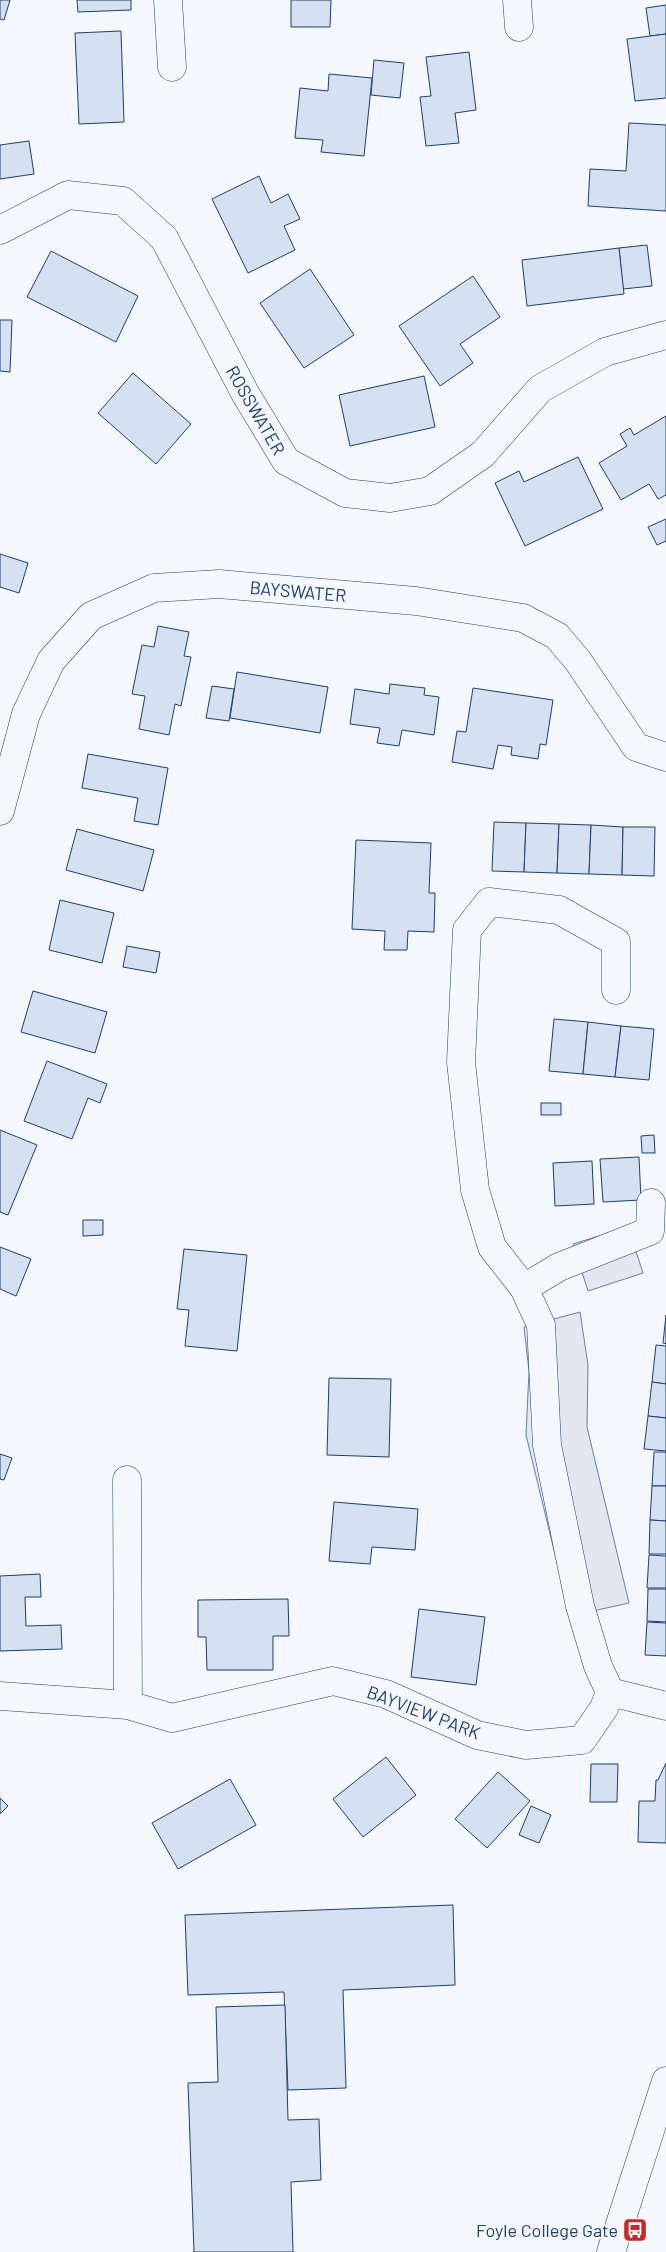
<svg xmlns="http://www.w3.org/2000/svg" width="666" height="2252" font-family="Barlow,sans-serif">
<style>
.parking{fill:#e3e8f0;stroke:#687fa3}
.building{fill:#d5e0f0;stroke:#1d3f73}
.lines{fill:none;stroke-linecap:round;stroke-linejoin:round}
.minor-casing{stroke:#1d3f73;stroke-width:29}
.highway-casing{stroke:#1d3f73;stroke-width:29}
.minor{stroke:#f4f7fb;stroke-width:28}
.highway{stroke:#f4f7fb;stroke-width:28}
.labels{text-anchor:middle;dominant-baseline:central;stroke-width:4;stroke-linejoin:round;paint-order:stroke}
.street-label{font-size:18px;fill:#1d3f73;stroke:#f4f7fb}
.poi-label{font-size:18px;fill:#1d3f73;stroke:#f4f7fb;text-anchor:end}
</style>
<rect width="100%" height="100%" fill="#f4f7fb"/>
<g class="parking">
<path d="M628,1227L643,1273L588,1291L573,1244Z"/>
<path d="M580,1312L588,1365L587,1427L629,1603L570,1616L526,1435L529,1371L524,1327Z"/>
</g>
<g class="building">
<path d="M0,0H10L4,20L0,19Z"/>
<path d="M77,0H131V10L78,12Z"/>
<path d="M291,0H331L330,27H291Z"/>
<path d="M666,5V34L650,36L646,8Z"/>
<path d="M121,31L124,122L79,124L75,33Z"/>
<path d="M666,34V98L635,101L627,39Z"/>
<path d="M469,52L476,110L455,113L459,143L426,146L420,97L431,96L426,57Z"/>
<path d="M374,60L404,63L400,98L371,95Z"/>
<path d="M329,74L372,78L364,156L321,152L323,140L295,138L300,88L328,91Z"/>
<path d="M629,123L666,125V211L588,206L590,169L626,171Z"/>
<path d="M29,141L34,174L0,179V145Z"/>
<path d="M259,176L271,203L288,194L300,219L284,226L295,250L248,273L212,199Z"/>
<path d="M647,245L652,286L623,289L619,248Z"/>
<path d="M619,248L624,294L527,306L522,260Z"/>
<path d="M51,251L138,296L116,342L27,297Z"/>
<path d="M310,269L354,335L304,368L260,303Z"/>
<path d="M473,276L500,317L460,344L473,363L440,386L399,326Z"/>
<path d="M0,320H12L10,372L0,371Z"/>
<path d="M133,373L191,424L156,464L98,413Z"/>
<path d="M424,376L435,427L350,446L339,395Z"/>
<path d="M666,416V495L658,499L649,484L621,500L599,463L627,446L620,434L630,428L634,435Z"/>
<path d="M578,457L603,509L525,546L495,483L519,471L524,482Z"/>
<path d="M666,519V541L657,545L648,527Z"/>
<path d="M0,554L28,563L19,593L0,587Z"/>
<path d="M158,626L189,632L184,656L191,657L181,706L175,704L169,735L139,729L145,696L132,694L142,645L154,647Z"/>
<path d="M237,672L328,687L320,733L230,718Z"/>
<path d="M390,684L425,688L424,695L439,697L434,735L402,730L399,746L377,743L380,728L350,724L355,689L389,694Z"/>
<path d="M212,686L234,689L229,721L206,718Z"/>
<path d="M473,688L553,700L546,745L540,744L538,759L511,755L512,747L498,745L493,769L452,762L457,731L466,732Z"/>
<path d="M88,754L168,768L158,825L134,821L138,798L82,788Z"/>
<path d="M494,822L526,823L524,872L492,871Z"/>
<path d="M526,823L559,824L557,873L524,872Z"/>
<path d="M559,824L591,825L589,874L557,873Z"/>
<path d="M591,825L623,827L622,875L589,874Z"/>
<path d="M623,827H655L654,876L622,875Z"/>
<path d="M77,829L154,850L143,891L66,870Z"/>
<path d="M356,840L431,843L429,893H435L434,932L408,931L407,950H384L385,931L352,929Z"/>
<path d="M60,900L114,913L102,963L49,950Z"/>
<path d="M127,946L160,952L156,973L123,967Z"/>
<path d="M33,991L107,1012L95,1053L21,1032Z"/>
<path d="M554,1019L588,1022L583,1074L549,1071Z"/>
<path d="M588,1022L621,1026L615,1077L583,1074Z"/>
<path d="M621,1026L654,1029L649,1080L615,1077Z"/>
<path d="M47,1061L107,1084L100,1103L88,1098L72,1139L24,1121Z"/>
<rect x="541" y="1103" width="20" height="12"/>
<path d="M0,1130L37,1145L8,1215L0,1212Z"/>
<path d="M654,1135L655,1153H642L641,1136Z"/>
<path d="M639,1157L641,1200L603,1202L600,1159Z"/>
<path d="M592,1161L594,1204L555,1206L553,1163Z"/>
<path d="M83,1220H103V1235L83,1236Z"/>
<path d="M0,1247L31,1259L16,1296L0,1289Z"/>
<path d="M184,1249L247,1255L237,1351L185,1346L189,1310L177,1309Z"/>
<path d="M666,1315V1344L663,1343Z"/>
<path d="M656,1345L666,1346V1384L652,1382Z"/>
<path d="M329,1378L391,1379L389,1457L327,1455Z"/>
<path d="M652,1382L666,1384V1418L648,1416Z"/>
<path d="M648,1416L666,1418V1451L644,1449Z"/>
<path d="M654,1452H666V1486H652Z"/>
<path d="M0,1454L12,1458L4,1480L0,1479Z"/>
<path d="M652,1486H666V1521L650,1520Z"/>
<path d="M334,1502L418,1509L415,1550L372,1547L370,1564L329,1561Z"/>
<path d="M650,1520L666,1521V1554H649Z"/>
<path d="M649,1555L666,1556V1588H647Z"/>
<path d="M40,1574L41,1597H25L26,1626L61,1625L62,1649L0,1651V1576Z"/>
<path d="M648,1589H666V1622L647,1621Z"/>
<path d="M288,1599L289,1636H273V1670H207L206,1637H198V1600Z"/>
<path d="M419,1609L485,1617L476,1685L411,1677Z"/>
<path d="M647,1622L666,1623V1656L645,1655Z"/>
<path d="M386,1757L416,1795L363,1837L333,1799Z"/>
<path d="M666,1763V1843L638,1842L639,1801H655L656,1780H658Z"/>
<path d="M591,1764H618L617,1802H590Z"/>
<path d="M498,1772L530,1801L487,1848L455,1819Z"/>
<path d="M230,1779L256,1825L178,1869L152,1823Z"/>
<path d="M0,1798L8,1806L0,1814Z"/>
<path d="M531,1806L551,1815L539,1843L519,1835Z"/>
<path d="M453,1905L455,1985L343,1990L346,2088L288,2090L284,1992L188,1995L185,1915Z"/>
<path d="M285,2005L288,2120L319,2119L321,2180L291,2182L293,2252H194L188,2083L218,2082L216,2007Z"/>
</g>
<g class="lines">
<defs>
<g id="minor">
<path d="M168,0L172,67"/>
<path d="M517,0L519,27"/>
<path d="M0,230L68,195L123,201L164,238L245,393L286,461L345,493L390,498L430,491L483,454L540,389L605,352L666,335"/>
<path d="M0,811L26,714L51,661L91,616L154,588L219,584L416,601L523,618L557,636L578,661L636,747L666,757"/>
<path d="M524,1288L559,1267L650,1231L651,1203"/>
<path d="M127,1480L128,1705"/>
<path d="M610,1692L598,1666L580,1606L547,1445L541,1325L524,1288L492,1247L475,1190L461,1062L467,930L489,902L559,910L616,942V990"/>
<path d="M0,1696L128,1705L172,1718L333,1681L386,1694L477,1735L526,1745L582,1740L604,1708L610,1692L666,1706"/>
</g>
<path id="highway" d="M611,2252L666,2081"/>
</defs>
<use href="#minor" class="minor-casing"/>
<use href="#highway" class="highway-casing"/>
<use href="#minor" class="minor"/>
<use href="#highway" class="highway"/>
</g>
<defs>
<symbol id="bus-square" viewBox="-11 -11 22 22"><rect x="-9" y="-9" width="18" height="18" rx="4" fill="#c62828" stroke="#f4f7fb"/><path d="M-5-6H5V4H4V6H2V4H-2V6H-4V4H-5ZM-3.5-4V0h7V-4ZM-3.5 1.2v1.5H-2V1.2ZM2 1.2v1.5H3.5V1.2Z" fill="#fff"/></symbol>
</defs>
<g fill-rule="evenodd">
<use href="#bus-square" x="621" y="2216" width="28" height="28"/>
</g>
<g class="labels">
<g class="street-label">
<text transform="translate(256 410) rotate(60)">ROSSWATER</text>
<text transform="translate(298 591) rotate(5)">BAYSWATER</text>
<text transform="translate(424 1712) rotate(21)">BAYVIEW PARK</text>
</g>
<g class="poi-label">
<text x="618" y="2230">Foyle College Gate</text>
</g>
</g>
</svg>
